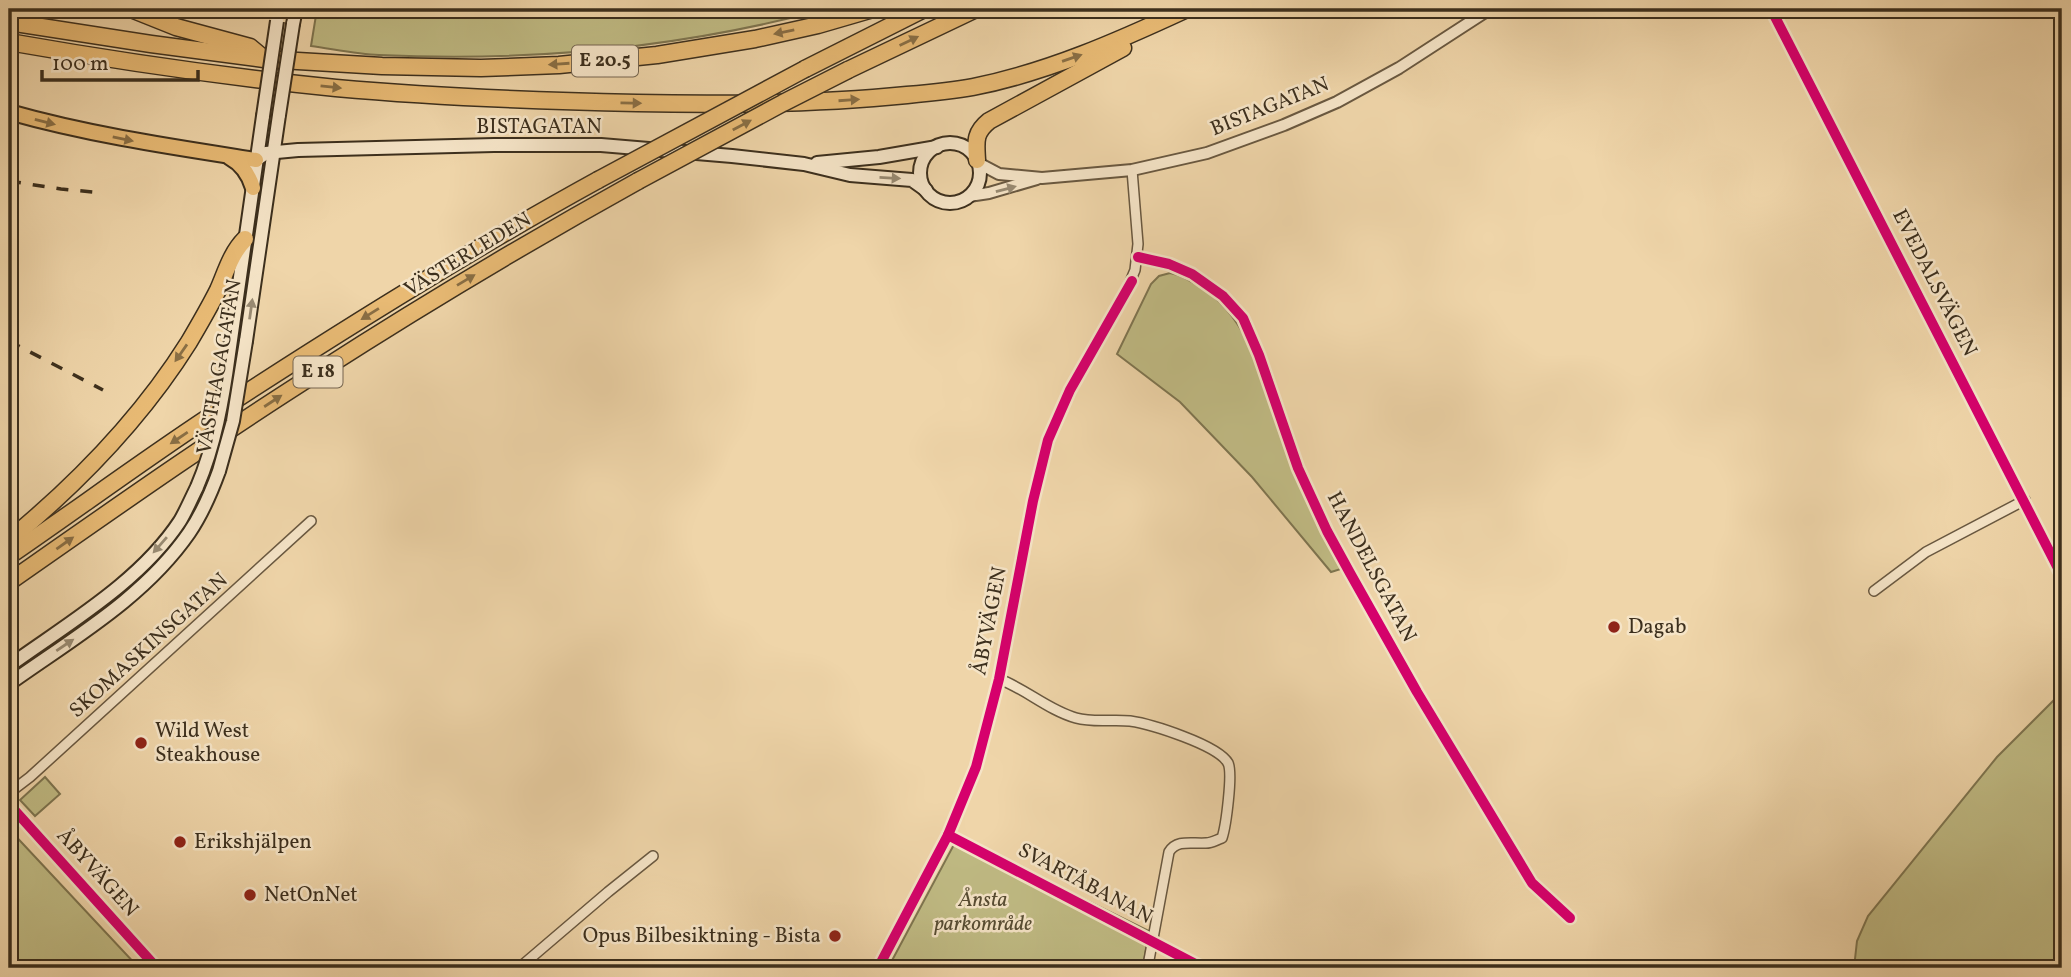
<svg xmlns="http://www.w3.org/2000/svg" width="2071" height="977" font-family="Vollkorn,serif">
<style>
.green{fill:#c0bb84;stroke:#7e7550;stroke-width:2}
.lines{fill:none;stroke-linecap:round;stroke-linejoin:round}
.minor-casing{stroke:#695840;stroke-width:12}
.tertiary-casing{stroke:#695840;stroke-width:14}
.secondary-casing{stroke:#3c2f1d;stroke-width:16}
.primary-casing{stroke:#3c2f1d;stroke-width:18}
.motorway-casing{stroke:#3c2f1d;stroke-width:19}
.minor{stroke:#f5e4c7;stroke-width:9}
.tertiary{stroke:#f5e4c7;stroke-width:10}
.secondary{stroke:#f5e4c7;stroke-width:12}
.primary{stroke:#e8ba74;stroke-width:14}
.motorway{stroke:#e8ba74;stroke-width:16}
.rail{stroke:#3c2f1d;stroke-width:3.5;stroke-dasharray:12 12;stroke-linecap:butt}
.secondary-bridge-casing{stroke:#3c2f1d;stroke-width:16;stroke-linecap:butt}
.motorway-bridge-casing{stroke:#3c2f1d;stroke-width:19;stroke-linecap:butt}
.secondary-bridge{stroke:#f5e4c7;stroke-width:12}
.motorway-bridge{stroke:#e8ba74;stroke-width:16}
.cycleway-casing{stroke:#f5e4c7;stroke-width:15}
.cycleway{stroke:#d6006c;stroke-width:10}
.oneway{fill:#896e44}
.oneway2{fill:#988a72}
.poi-dot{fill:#8f2418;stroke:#f5e4c7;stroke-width:2.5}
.labels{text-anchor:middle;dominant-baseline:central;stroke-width:5;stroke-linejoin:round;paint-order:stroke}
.shield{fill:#f5e4c7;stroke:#746550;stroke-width:2}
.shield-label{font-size:19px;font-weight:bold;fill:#3c2f1d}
.street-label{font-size:21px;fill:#3c2f1d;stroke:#f5e4c7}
.poi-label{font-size:21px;fill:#3c2f1d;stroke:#f5e4c7;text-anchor:start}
.park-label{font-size:21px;font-style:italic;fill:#564b32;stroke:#f5e4c7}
</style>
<rect width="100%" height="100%" fill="#efd5a9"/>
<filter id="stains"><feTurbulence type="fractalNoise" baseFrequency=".00286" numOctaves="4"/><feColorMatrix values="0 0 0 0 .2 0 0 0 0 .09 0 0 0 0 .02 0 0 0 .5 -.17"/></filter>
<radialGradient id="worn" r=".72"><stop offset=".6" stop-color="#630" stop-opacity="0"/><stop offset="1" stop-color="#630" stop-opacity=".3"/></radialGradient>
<g class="green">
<path d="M317,9H826C681,48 530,62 379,55C357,54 333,49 311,46Z"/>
<path d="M1170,273C1181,275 1189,280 1199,286C1258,321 1269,408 1293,467C1306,502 1325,535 1341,569L1331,572L1252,477L1180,402L1117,354L1151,284L1159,276Z"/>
<path d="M2062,692V968H1854L1857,941L1868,916L1997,757Z"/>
<path d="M45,777L60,794L35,816L20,800Z"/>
<path d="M9,829L139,968H9Z"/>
<path d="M958,837L1149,931L1143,968H888Z"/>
</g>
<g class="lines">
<defs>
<g id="minor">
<path d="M1771,9L2062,576"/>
<path d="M1138,257L1169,264L1192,274L1223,296L1243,318L1259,355L1298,468L1327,531L1350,573L1417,692L1532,883L1570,918"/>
<path d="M1874,591L1926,552L2025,500"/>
<path d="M999,679C1026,689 1048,710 1076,718C1094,723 1112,719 1130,721C1151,724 1218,745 1228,763C1233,773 1226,826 1222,838C1216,840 1212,843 1206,843C1192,844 1177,839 1169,852L1149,960"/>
<path d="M9,793L30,777L311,521"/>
<path d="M9,804L157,968"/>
<path d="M519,968L608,892L653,856"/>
<path d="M878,968L948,835L976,767L999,679L1033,501L1048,440L1070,390L1125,294L1135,270L1138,244L1132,170"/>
</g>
<g id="tertiary">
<path d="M980,164L999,174L1042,178L1132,170L1207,153L1284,125L1337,102L1399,68L1490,9"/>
<path d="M969,196L989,193L1037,179"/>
</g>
<g id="secondary">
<path d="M293,24L296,9"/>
<circle cx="950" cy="173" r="30"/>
<path d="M256,160L266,153L298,150L494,145H601L732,156L804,164L850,175L912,180L926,190"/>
<path d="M817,163L879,157L937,147"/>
<path d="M246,341L279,115"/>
<path d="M229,354L263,116"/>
<path d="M9,666C67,624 140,582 180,521C186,511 191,499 197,487"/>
<path d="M9,684C72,639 144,598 189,533C202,514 211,493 219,471"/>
</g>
<g id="primary">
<path d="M9,112C90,135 173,147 256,160"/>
<path d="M229,157C242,164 249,174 253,188"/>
</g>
<g id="motorway">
<path d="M131,9L176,27L250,47L262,57"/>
<path d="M9,22L151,44L264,59L382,66L481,68L559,65L657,55L755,39L818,25L873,9"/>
<path d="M9,42C117,61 227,77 336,88C436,97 537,101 637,103C727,105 817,104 907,95C929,93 951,91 973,87C1048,72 1118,41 1187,9"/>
<path d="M805,69L924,9"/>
<path d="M848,70L976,9"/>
<path d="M977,160C976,142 974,133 989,121L1123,48"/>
<path d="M9,540C77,484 142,417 189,342C199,325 209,308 218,290C226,272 231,253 245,239"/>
<path d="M9,556C76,510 141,462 209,417C336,334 465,253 598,180"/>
<path d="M9,582C112,510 214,438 320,371C424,304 530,241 638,181"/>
</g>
</defs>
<use href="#minor" class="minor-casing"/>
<use href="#tertiary" class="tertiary-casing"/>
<use href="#secondary" class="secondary-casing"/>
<use href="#primary" class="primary-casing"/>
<use href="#motorway" class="motorway-casing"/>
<use href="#minor" class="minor"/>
<use href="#tertiary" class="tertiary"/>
<use href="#secondary" class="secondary"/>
<use href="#primary" class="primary"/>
<use href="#motorway" class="motorway"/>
<g class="rail">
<path d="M9,181L61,189L103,193"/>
<path d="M9,341L103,390"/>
</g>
<defs>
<g id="secondary-bridge">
<path d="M279,115L293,24"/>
<path d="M263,116L277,21"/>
<path d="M219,471L233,421L246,341"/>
<path d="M197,487C215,445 223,399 229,354"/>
</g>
<g id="motorway-bridge">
<path d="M598,180L805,69"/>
<path d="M638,181L783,103L848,70"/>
</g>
</defs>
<use href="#secondary-bridge" class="secondary-bridge-casing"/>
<use href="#motorway-bridge" class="motorway-bridge-casing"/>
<use href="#secondary-bridge" class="secondary-bridge"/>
<use href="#motorway-bridge" class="motorway-bridge"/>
<defs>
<g id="cycleway">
<path d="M1771,9L2062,576"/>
<path d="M1138,257L1169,264L1192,274L1223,296L1243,318L1259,355L1298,468L1327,531L1350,573L1417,692L1532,883L1570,918"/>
<path d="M9,804L157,968"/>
<path d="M948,835L1203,968"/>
<path d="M878,968L948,835L976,767L999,679L1033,501L1048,440L1070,390L1132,281"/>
</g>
</defs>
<use href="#cycleway" class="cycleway-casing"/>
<use href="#cycleway" class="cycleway"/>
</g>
<defs><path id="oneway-solid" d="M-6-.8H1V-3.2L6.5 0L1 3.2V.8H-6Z" transform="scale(1.75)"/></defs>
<g class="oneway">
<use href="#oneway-solid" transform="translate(784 32) rotate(168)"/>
<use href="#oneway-solid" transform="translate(909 41) rotate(-26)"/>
<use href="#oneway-solid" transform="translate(1072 58) rotate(-19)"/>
<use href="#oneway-solid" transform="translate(559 64) rotate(176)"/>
<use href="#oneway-solid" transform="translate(331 87) rotate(6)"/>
<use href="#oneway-solid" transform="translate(849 100) rotate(-4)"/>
<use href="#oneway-solid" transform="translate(631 103) rotate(1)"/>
<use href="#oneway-solid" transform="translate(45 122) rotate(14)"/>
<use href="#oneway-solid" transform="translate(742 125) rotate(-28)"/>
<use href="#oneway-solid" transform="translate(123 139) rotate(12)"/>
<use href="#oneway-solid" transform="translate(466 280) rotate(-31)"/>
<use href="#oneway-solid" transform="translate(370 314) rotate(148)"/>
<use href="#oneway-solid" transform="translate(181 353) rotate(125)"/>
<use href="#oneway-solid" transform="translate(273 401) rotate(-33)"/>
<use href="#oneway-solid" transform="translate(179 438) rotate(146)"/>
<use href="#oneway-solid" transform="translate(65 543) rotate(-35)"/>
</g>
<g class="oneway2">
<use href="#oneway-solid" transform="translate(890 178) rotate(3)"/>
<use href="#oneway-solid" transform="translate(1006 189) rotate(-15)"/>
<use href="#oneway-solid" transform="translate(251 309) rotate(-82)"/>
<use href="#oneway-solid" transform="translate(160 545) rotate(131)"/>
<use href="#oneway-solid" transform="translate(65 645) rotate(-34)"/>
</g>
<g class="poi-dot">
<circle cx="1614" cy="627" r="7"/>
<circle cx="141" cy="743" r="7"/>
<circle cx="180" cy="842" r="7"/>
<circle cx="250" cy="895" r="7"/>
<circle cx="835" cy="936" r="7"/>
</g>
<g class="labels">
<g class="shield">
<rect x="572" y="45.5" width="66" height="31" rx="5"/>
<rect x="293.5" y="356.5" width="49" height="31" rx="5"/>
</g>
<g class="shield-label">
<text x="605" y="61">E 20.5</text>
<text x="318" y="372">E 18</text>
</g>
<g class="street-label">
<text transform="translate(1270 107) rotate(-22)">BISTAGATAN</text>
<text x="539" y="127">BISTAGATAN</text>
<text transform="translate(468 255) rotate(-31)">VÄSTERLEDEN</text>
<text transform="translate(1934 283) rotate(63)">EVEDALSVÄGEN</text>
<text transform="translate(220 367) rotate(-80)">VÄSTHAGAGATAN</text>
<text transform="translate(1371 567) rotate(62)">HANDELSGATAN</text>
<text transform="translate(990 621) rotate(-79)">ÅBYVÄGEN</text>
<text transform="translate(149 646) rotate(-42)">SKOMASKINSGATAN</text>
<text transform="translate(97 873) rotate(48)">ÅBYVÄGEN</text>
<text transform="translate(1085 884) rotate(28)">SVARTÅBANAN</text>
</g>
<g class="poi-label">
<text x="1628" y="627">Dagab</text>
<text x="155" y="731">Wild West<tspan x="155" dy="24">Steakhouse</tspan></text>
<text x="194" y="842">Erikshjälpen</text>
<text x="264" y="895">NetOnNet</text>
<text x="821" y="936" text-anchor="end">Opus Bilbesiktning - Bista</text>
</g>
<g class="park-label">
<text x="983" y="900">Ånsta<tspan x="983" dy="24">parkområde</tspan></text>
</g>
</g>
<rect width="2071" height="977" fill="none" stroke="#efd5a9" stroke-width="35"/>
<rect x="10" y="10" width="2050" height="956" fill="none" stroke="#3c2f1d" stroke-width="3.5"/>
<rect x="18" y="18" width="2036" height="942" fill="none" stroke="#3c2f1d" stroke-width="2"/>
<path d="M42 70v10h156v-10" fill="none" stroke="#3c2f1d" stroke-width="3.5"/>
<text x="52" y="70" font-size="21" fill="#3c2f1d" stroke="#f5e4c7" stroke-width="5" paint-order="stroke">100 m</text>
<rect width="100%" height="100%" filter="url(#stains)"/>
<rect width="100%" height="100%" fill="url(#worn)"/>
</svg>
